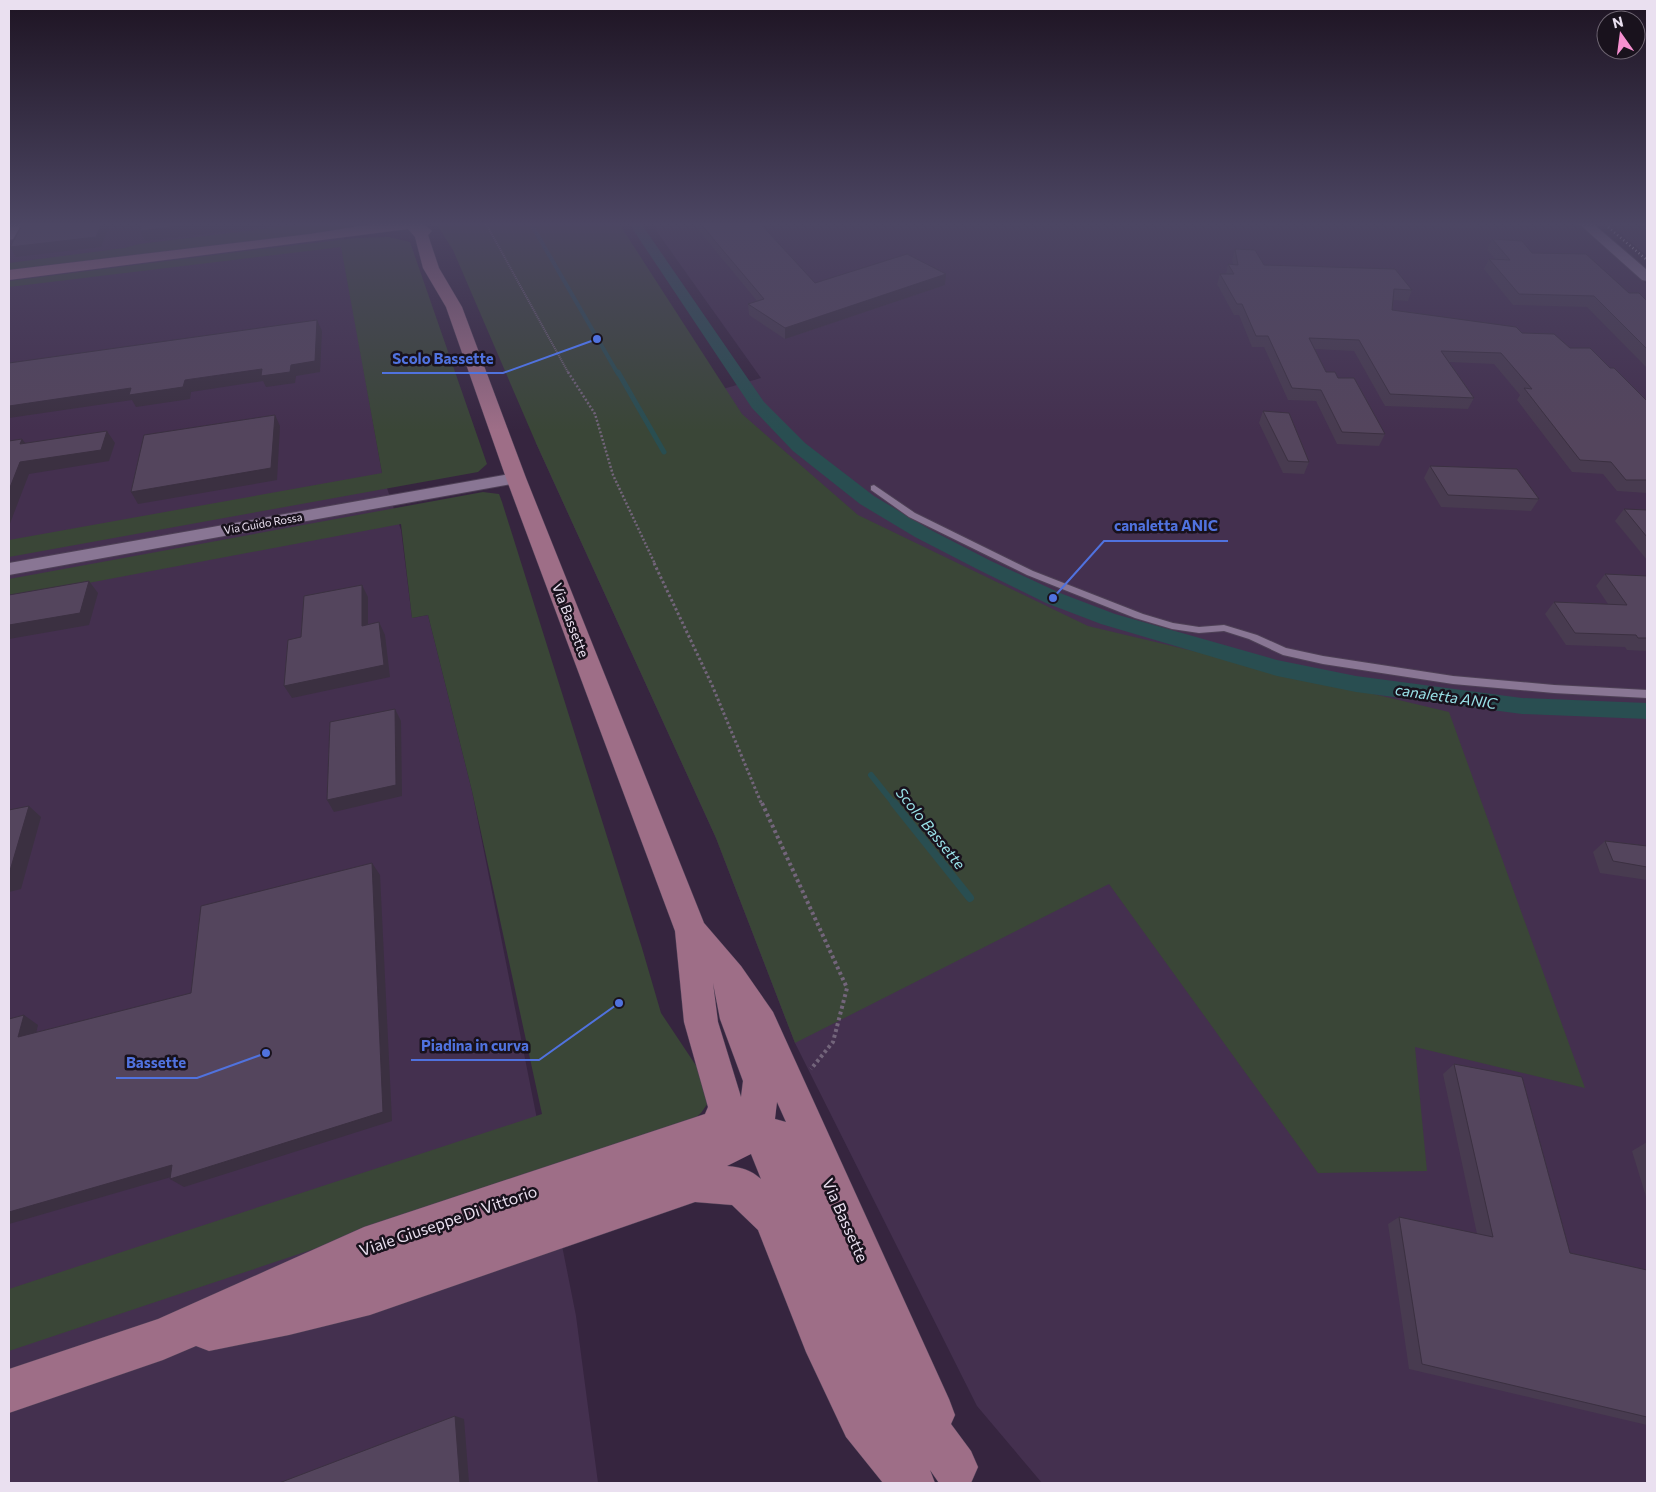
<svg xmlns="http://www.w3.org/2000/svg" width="1656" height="1492" font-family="Commissioner,sans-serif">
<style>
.built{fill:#44304f}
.green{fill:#3a4637}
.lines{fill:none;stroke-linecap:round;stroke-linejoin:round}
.stream-far3{stroke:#294e51;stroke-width:4}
.stream-far2{stroke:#294e51;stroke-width:5}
.stream-far1{stroke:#294e51;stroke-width:6}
.stream{stroke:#294e51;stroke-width:8}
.canal{fill:#294e51;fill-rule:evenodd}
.lane-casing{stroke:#4e4056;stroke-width:2}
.street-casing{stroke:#4e4056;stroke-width:2}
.secondary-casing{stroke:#4e4056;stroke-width:1}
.path-far3{stroke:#73657b;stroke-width:2;stroke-dasharray:1 1;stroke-linecap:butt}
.path-far2{stroke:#73657b;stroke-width:2.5;stroke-dasharray:2 2;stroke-linecap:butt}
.path-far1{stroke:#73657b;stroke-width:3;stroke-dasharray:2.5 2.5;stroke-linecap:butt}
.path{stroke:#73657b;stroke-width:4;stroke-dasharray:3 3;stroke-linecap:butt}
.lane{fill:#897694;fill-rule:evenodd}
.street{fill:#897694;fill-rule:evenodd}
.secondary{fill:#9e6e87;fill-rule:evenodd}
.rail{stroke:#d4c9da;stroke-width:2.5;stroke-dasharray:1 3;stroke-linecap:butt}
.wall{fill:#483b50}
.shaded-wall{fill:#3b3041}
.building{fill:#54455d;stroke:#3b3041}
.labels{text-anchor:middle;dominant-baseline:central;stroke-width:5;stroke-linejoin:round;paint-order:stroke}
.far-street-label{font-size:11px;fill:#eae0f0;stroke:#19121d}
.street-label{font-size:14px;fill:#eae0f0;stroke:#19121d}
.water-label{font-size:15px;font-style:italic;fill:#99e2e8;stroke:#19121d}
.near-street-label{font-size:16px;fill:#eae0f0;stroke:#19121d}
.leader{fill:none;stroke:#5072de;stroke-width:2}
.callout-dot{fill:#5072de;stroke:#19121d;stroke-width:2}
.callout-label{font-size:15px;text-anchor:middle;font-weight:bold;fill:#5072de;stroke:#19121d;stroke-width:5;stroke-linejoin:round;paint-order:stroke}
</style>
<rect width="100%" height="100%" fill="#36253f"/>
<g class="built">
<path d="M9,222H347L342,247L382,473L401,530L412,618L428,615L472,791L576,1316L598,1483H9Z"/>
<path d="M650,222H1575L1647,284V1483H1042L977,1406L795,1043L716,838L536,443L761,378Z"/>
<path d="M1607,222H1647V256Z"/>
</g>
<g class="green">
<path d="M319,222H372L323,233L9,271V263L124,248L139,244Z"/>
<path d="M432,222H618L742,414L858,515L1088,626L1449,712L1585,1088L1415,1047L1427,1171L1318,1173L1109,884L795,1043L716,838L536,443L453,250L439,228Z"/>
<path d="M389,237L410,242L487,464L478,472L9,557V540L382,473L341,247L9,287V281L246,251L355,238Z"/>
<path d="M483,492L499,494L502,502L642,948L661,1013L707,1082L708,1103L701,1113L688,1124L9,1351V1289L542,1114L472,791L428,615L412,618L401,524L9,598V579Z"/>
</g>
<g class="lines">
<path class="stream-far3" d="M530,222L618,374"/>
<path class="stream-far2" d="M618,372L664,452"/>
<path class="stream-far1" d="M871,775L895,805"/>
<path class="stream" d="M894,803L970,898"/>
<path class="canal" d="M628,222H640L764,402L805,443L874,496L929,529L991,561L1060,593L1115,614L1277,660L1356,676L1522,698L1647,703V719L1522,714L1356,692L1277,676L1101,624L1046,603L977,569L915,537L860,504L793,451L752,408Z"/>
<defs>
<path id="lane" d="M874,485L915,513L1033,571L1143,614L1173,623L1199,627L1224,625L1257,635L1286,648L1323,656L1453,676L1554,685L1647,690V698L1554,693L1453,684L1323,664L1283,655L1249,639L1224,631L1199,633L1172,629L1135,618L1027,575L909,517L871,490V486Z"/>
<g id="street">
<path d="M11,222H23L13,239L9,240V226Z"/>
<path d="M1577,222H1591L1647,270V281L1642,280Z"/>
<path d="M516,473L522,474L525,478L522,482L9,575V563Z"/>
</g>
<path id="secondary" d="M385,222H422L432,231L428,235L439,268L462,307L526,478L704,923L741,966L773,1012L949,1399L955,1415L951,1424L971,1451L978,1467L971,1483H939L930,1470L935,1483H883L846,1437L806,1352L758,1230L732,1205L695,1202L370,1315L289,1335L209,1351L196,1346L163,1360L9,1413V1369L158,1319L364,1227L705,1114L708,1107L684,1022L675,931L506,478L446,307L423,268L415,237L408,229L9,280V270L310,234ZM713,983L720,1019L743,1081L741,1097L718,1022ZM777,1102L786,1122L775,1119ZM751,1154L761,1179C751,1170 741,1167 727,1166Z"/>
</defs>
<use href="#lane" class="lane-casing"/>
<use href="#street" class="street-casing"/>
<use href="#secondary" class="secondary-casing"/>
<path class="path-far3" d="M485,222L569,374"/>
<path class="path-far2" d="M568,372L595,414L613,475L655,564"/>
<path class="path-far1" d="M654,563L712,685L762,805"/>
<path class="path" d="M762,803L847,988L833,1042L811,1069"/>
<use href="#lane" class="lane"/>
<use href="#street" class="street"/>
<use href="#secondary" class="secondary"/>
<g class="rail">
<path d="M1602,222L1647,260"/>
<path d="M1640,222L1647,228"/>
</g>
</g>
<g class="wall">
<path d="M692,222H759L815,283L945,285L785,339L749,315L748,304L757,301Z"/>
<path d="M1356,222H1480L1477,228L1358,224Z"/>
<path d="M1492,239L1532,253L1629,293L1647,301V368L1587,307L1513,305L1484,269L1489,259H1495L1487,250Z"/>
<path d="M1235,249L1264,265L1412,290L1408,301L1393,300L1392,310L1522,333L1570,348L1610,368L1647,401V493L1617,491L1603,474L1572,472L1517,400L1520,395L1494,364L1449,362L1474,398L1468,409L1385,406L1354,351L1315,349L1326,372L1338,378L1385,434L1379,446L1337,444L1316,401L1288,400L1264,347H1252L1239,315H1234L1217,284L1220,274H1226L1228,264L1233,265L1232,260Z"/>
<path d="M1263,411L1309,462L1304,474L1283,473L1259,423Z"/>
<path d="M1430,466L1539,499L1531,511L1441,507L1424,478Z"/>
<path d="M1624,509L1647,510V560L1615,521Z"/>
<path d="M1605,574L1647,576V651L1627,650L1625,647L1566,645L1545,614L1554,602L1608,604L1596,586Z"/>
<path d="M1605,841L1647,846V880L1600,873L1593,852Z"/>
<path d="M1454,1064L1570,1253L1647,1270V1425L1409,1369L1388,1224L1399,1217L1477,1234L1443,1074Z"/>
<path d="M1647,1142V1200L1632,1151Z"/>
</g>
<g class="shaded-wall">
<path d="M102,222H111L101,247L16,257L10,247Z"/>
<path d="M209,222L296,223L145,241L140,231Z"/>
<path d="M946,274L945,285L785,339V328Z"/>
<path d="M317,320L322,331L320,372L296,376L295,383L266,387L263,381L191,392L190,399L136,407L132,400L9,418V406L291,365Z"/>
<path d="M275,415L280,426L277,480L138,504L131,492Z"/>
<path d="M107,431L115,443L109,461L29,474L9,526V490L20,462Z"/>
<path d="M22,439L31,450L20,444Z"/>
<path d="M89,581L98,593L89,625L9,639V625Z"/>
<path d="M362,585L368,597V638L362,626Z"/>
<path d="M379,622L385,635L390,677L292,698L284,686Z"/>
<path d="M395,709L401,721L402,796L334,812L327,800Z"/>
<path d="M29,806L41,817L21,889L9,892V874Z"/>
<path d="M372,863L380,875L392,1121L184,1187L170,1179Z"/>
<path d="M24,1015L38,1025L33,1047L18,1037Z"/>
<path d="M172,1165L185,1173L9,1224V1212Z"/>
<path d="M455,1416L464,1419L469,1483H460Z"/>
</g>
<g class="building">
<path d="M24,222H102L96,237L10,247Z"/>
<path d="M142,222H209L140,231Z"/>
<path d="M699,222H759L815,283L907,254L946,274L785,328L748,304L764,299Z"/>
<path d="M1492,239L1522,241L1532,253L1586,254L1629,293H1639L1647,301V349L1594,296L1519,294L1489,259L1510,260Z"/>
<path d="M1235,249L1255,250L1264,265L1395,269L1412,290L1394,289L1392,310L1516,327L1522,333L1554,334L1570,348H1590L1610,368H1614L1647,401V480H1626L1611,462L1580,460L1524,388L1532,389L1501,353L1441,351L1474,398L1390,394L1359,340L1309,338L1326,372H1335L1338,378H1354L1385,434L1342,432L1321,390L1292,388L1268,336H1256L1242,304H1237L1220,274H1234L1228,264L1238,265Z"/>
<path d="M317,320L315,361L291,365L290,372L261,376L262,369L185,380L183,387L129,395L131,388L9,406V363Z"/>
<path d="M1263,411L1289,413L1309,462L1288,461Z"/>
<path d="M275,415L271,468L131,492L144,435Z"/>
<path d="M107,431L101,450L20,462L9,490V441L22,439L20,444Z"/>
<path d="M1430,466L1517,469L1539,499L1448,495Z"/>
<path d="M1624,509L1647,510V537Z"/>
<path d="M1605,574L1647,576V638H1638L1636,635L1575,633L1554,602L1627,605Z"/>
<path d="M89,581L80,613L9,625V595Z"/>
<path d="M362,585V626L379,622L384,665L284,686L288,640L301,637L304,596Z"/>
<path d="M395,709L396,785L327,800L330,722Z"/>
<path d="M29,806L9,874V810Z"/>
<path d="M1605,841L1647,846V867L1613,861Z"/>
<path d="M372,863L383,1112L170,1179L172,1165L9,1212V1019L24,1015L18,1037L191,993L201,906Z"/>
<path d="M1454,1064L1522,1077L1570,1253L1647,1270V1417L1422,1364L1399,1217L1493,1237Z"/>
<path d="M455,1416L460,1483H279Z"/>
</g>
<linearGradient id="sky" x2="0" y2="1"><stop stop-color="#1e1423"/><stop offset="0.52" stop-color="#4c4663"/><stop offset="1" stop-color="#4c4663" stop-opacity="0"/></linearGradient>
<rect width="1656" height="431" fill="url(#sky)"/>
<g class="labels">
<g class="far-street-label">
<text transform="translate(263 523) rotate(-10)">Via Guido Rossa</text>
</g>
<g class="street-label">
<text transform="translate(571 620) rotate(69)">Via Bassette</text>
</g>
<g class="water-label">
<text transform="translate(1446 696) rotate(8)">canaletta ANIC</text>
<text transform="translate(931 828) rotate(51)">Scolo Bassette</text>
</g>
<g class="near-street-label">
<text transform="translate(448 1220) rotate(-19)">Viale Giuseppe Di Vittorio</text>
<text transform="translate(846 1220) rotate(66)">Via Bassette</text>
</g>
</g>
<path class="leader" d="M597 339L503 373H382M1053 598L1104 541H1228M619 1003L539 1060H411M266 1053L197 1078H116"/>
<g class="callout-dot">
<circle cx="597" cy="339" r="5"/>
<circle cx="1053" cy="598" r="5"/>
<circle cx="619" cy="1003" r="5"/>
<circle cx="266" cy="1053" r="5"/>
</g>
<g class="callout-label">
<text x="443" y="364">Scolo Bassette</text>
<text x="1166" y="531">canaletta ANIC</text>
<text x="475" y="1051">Piadina in curva</text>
<text x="156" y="1068">Bassette</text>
</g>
<rect width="1656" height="1492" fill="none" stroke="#eae0f0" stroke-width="20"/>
<g transform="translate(1621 35) rotate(346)"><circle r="24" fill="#19121d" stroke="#6d6471"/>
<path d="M0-4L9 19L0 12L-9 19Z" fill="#f690d0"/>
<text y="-8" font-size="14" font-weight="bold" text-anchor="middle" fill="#eae0f0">N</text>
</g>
</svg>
